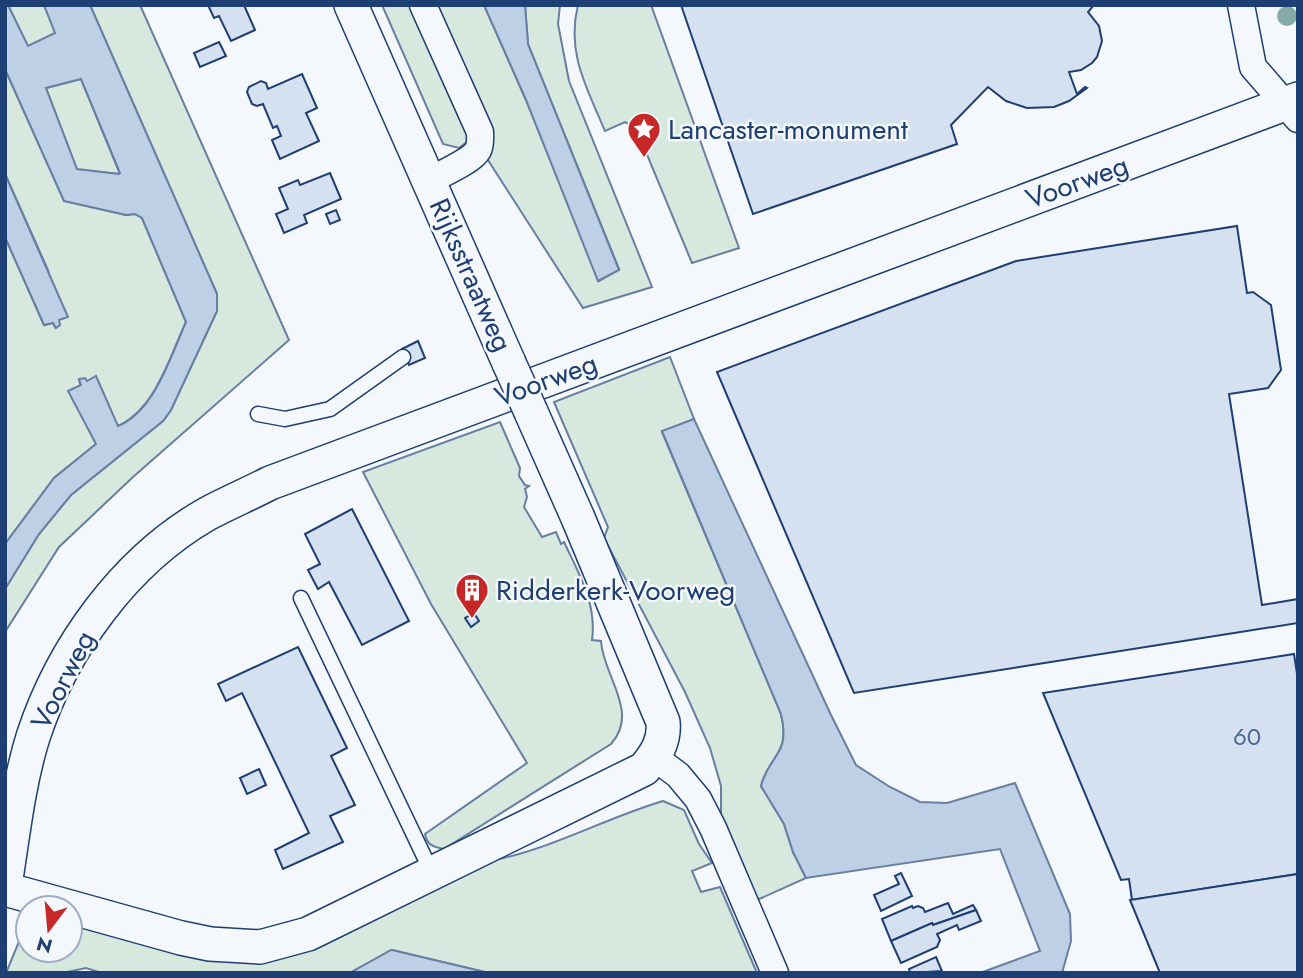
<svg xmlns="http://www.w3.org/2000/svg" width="1303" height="978" font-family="Jost,sans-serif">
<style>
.green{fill:#d7e8df;stroke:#687fa3;stroke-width:2}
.water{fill:#bed0e5;stroke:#687fa3;stroke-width:2;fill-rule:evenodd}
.building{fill:#d5e0f0;stroke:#1d3f73;stroke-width:2}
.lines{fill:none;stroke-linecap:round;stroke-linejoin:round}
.service-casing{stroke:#1d3f73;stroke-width:17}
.minor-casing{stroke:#1d3f73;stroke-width:29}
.tertiary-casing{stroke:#1d3f73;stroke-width:36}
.service{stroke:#f4f7fb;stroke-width:14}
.minor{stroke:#f4f7fb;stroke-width:26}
.tertiary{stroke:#f4f7fb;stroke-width:33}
.tertiary-bridge-casing{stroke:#1d3f73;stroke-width:36;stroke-linecap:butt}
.tertiary-bridge{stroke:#f4f7fb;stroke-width:33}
.tree{fill:#86aba6}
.labels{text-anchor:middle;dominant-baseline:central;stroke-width:5;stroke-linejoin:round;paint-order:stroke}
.number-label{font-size:24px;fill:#4b6792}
.poi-label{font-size:28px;fill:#1d3f73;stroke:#f4f7fb;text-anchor:start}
.street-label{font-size:28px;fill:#1d3f73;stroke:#f4f7fb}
</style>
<rect width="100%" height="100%" fill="#f4f7fb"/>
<g class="green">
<path d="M8,5H44L56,33L28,47Z"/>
<path d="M90,5H140L289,340L133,477L59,547L5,632V589L39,534L71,495L163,421L171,410L217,311V294Z"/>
<path d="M382,5H414L469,130L468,141L459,148L443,144Z"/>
<path d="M433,5H484L526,100L599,281L619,269L528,44L525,5H560L558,24L569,81L652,287L583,308L486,157Z"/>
<path d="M578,5H651L739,248L692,263L636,128L625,122L605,131C587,88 566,53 578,5Z"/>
<path d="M5,69L64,201L126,215L135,214L142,218L186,322C169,358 156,408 118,426L87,381L79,380L96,444L54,478L5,544V237L44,325L53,323L55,327L59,320L48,270L5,174Z"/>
<path d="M81,79L120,174L77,170L46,88Z"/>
<path d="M670,357L694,419L662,432L781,714C791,756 769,754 761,786L784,824L793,852L806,878L757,900L721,822V786L710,748L685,692L604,538L608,527L554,402Z"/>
<path d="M500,422L520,468L519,476L525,485L529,486L525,489L527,497L524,507L542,537L556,532L561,544L564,542C579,574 597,604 592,640L601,641C603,676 640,712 611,744L444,849C433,847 427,845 425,834L527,763L431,604L363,472Z"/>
<path d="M663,801L684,810L699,844L712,863L692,871L701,892L720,887L757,973H489L392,950L350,973H102L86,968L62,973H6L20,939L28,932V950H70V924L254,961L305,952L495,860C553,848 606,818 663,801Z"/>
</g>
<g class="water">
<path d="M5,5H8L28,46L55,33L44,5H90L217,294V311L171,410L163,421L71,495L39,534L5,589V544L54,478L96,444L68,391L81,385L79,379L85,378L87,381L96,376L118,426C154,412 171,356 186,322L142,218L135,214L126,215L64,201L5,69ZM81,79L120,173L119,174L77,169L46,88Z"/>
<path d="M484,5H525L528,44L619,270L598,281L526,100Z"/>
<path d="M5,174L68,317L59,320L60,325L56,328L53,323L44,325L5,237Z"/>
<path d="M694,419L831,715L856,765L890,787L920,802L947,803L1015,783L1070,914L1071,941L1062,973H980L1040,951L1000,849L806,878L793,852L784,824L761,786C769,754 791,756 781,714L662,431Z"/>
<path d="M391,950H392L489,973H350Z"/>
</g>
<g class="building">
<path d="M208,5H244L255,30L231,41L219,16L214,18Z"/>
<path d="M681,5H1094L1088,12L1099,26L1102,41L1097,57L1092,63L1081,70L1069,72L1077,94L1085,87L1087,88L1069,101L1054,107L1027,108L1006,101L988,87L951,125L957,144L753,214Z"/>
<path d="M219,42L226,56L200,67L194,53Z"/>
<path d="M302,74L317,108L306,113L319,141L280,159L272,140L281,136L277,126L273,128L263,104L257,106L252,104L247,92L249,87L261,81L266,83L268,89Z"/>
<path d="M330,173L341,199L304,215L307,223L284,233L276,214L288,209L279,188L298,180L300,185Z"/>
<path d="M336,210L340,220L330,224L326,214Z"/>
<path d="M1237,226L1247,293L1253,292L1271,305L1281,370L1268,388L1229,394L1262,605L1298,599V623L854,693L717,372L1016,261Z"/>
<path d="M418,341L425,358L409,365L402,349Z"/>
<path d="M352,509L409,621L362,645L329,582L318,589L308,570L320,564L305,534Z"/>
<path d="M474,613L479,621L471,627L465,618Z"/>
<path d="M298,647L347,748L331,756L355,805L330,816L343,842L283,869L275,850L309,833L242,693L226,701L218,684Z"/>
<path d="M1294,654L1298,680V874L1132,900L1129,879L1121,880L1043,693Z"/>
<path d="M259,769L266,785L247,794L240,778Z"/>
<path d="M901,873L912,896L881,911L874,895L899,884L895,876Z"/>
<path d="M1298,874V973H1160L1130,900Z"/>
<path d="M948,903L953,914L973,905L976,910L933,925L932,923L891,941L882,919L912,906L913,908L918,906L923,908L925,912Z"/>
<path d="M976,910L981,921L959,930L957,925L937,934L940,940L937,947L901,963L891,941L932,923L933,925Z"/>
<path d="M936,957L942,971L910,973L909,969Z"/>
</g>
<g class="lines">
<defs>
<g id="service">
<path d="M258,414L285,419L330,409L403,357"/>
<path d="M301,598L432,873"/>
</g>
<g id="minor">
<path d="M423,5L480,132C480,138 481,144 478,150C472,161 441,174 429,181"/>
<path d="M1241,5L1253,67L1298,119"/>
<path d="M654,757L678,775L698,799L713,828L775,973"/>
</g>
<g id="tertiary">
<path d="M351,5L509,363"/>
<path d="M5,885C13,836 18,785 33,737C62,648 125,561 207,514C227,503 249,494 270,483L1298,99"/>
<path d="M5,889L181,938L210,944L260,947L308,934L644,769C656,755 665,741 663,722L578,518L531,412"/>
</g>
</defs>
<use href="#service" class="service-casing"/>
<use href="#minor" class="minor-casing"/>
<use href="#tertiary" class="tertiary-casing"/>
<use href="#service" class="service"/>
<use href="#minor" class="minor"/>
<use href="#tertiary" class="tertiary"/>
<defs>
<path id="tertiary-bridge" d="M509,363L531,412"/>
</defs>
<use href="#tertiary-bridge" class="tertiary-bridge-casing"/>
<use href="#tertiary-bridge" class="tertiary-bridge"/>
</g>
<circle class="tree" cx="1287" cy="16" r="10"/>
<defs>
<symbol id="sight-pin" viewBox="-11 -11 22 30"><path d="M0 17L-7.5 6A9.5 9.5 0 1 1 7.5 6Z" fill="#c62828" stroke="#f4f7fb"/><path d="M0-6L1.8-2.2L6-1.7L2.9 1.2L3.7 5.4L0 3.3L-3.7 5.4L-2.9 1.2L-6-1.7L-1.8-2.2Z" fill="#fff"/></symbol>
<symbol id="building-pin" viewBox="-11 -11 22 30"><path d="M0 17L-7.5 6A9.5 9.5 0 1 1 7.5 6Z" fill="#c62828" stroke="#f4f7fb"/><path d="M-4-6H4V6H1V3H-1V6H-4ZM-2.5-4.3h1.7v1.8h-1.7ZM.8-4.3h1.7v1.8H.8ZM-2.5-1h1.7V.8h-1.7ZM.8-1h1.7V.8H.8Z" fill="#fff"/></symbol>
</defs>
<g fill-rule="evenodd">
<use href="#sight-pin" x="625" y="110" width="38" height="52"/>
<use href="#building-pin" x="453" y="571" width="38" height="52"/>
</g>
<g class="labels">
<g class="number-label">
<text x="1247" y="736">60</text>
</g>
<g class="poi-label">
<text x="668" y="129">Lancaster-monument</text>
<text x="496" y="590">Ridderkerk-Voorweg</text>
</g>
<g class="street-label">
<text transform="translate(1077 182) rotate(-20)">Voorweg</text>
<text transform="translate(471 275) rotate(66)">Rijksstraatweg</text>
<text transform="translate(546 380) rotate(-20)">Voorweg</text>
<text transform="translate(63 680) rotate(-63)">Voorweg</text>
</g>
</g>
<rect width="1303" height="978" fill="none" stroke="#1d3f73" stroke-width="14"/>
<g transform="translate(49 929) rotate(196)"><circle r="33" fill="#f4f7fb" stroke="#9eadc5" stroke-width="2"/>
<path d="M0-5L12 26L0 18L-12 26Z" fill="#c62828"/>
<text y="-10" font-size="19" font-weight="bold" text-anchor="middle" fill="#1d3f73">N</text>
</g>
</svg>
